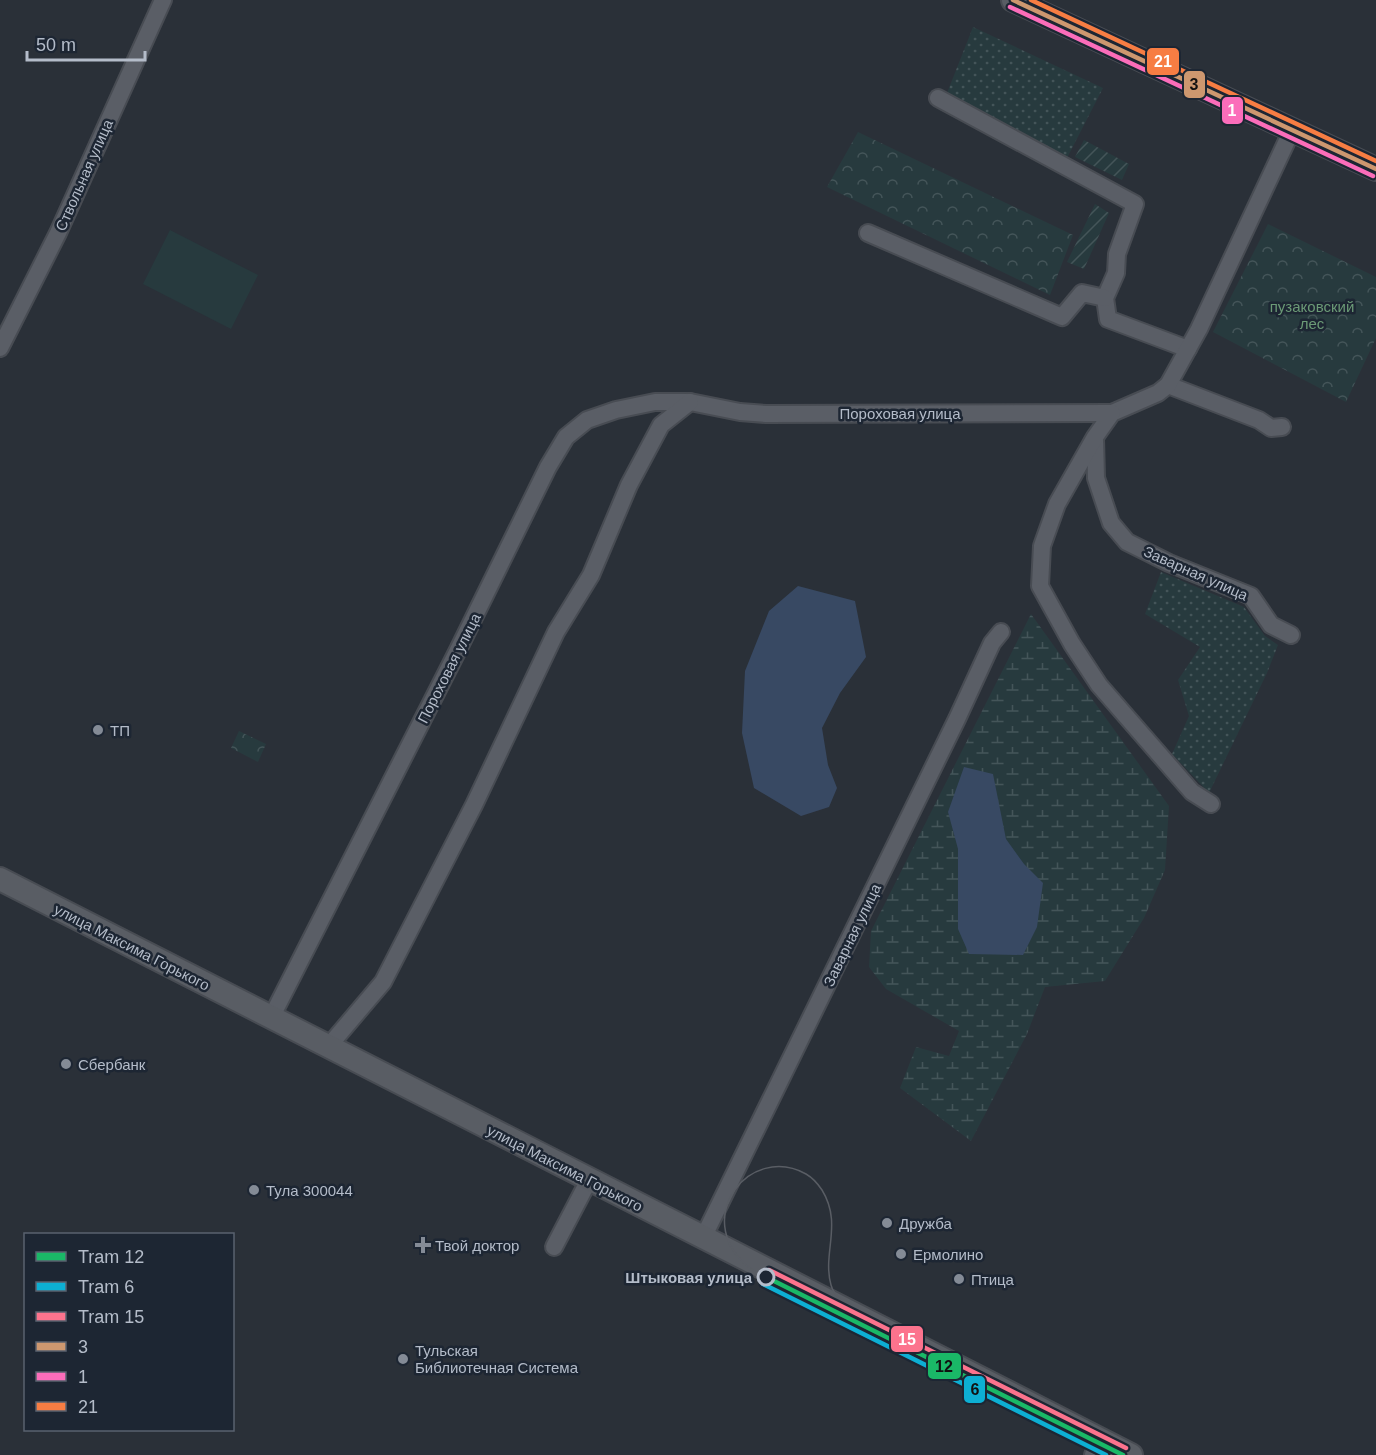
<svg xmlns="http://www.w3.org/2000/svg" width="1376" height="1455" font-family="Helvetica,sans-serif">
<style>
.grass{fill:url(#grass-dots)}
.forest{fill:url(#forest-crowns)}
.wetland{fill:url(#wetland-marsh)}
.garden{fill:url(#garden-furrows)}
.pitch{fill:#273a3e}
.water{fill:#384963}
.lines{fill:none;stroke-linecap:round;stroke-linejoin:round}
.street-casing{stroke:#484c53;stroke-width:20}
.secondary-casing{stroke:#484c53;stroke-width:26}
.street{stroke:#5a5e66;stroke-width:16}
.secondary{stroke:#595d64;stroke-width:22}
.tram{stroke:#595d64;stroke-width:1.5}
.bus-1-casing{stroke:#1d2633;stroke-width:9}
.bus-2-casing{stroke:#1d2633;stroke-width:9}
.bus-3-casing{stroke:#1d2633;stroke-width:9}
.bus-1{stroke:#cd976f;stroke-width:4.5}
.bus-2{stroke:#fb6dba;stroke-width:4.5}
.bus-3{stroke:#f77d43;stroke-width:4.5}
.tram-1-casing{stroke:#1d2633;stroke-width:9}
.tram-2-casing{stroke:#1d2633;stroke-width:9}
.tram-3-casing{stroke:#1d2633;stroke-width:9}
.tram-1{stroke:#1ab867;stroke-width:4.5}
.tram-2{stroke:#0dafd3;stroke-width:4.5}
.tram-3{stroke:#fc738d;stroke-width:4.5}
.poi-dot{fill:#848b96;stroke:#1d2633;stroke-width:2}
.stop-dot{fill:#1d2633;stroke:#b4bcc9;stroke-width:3}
.labels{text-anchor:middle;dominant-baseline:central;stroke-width:5;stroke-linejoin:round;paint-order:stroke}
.street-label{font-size:15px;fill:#b4bcc9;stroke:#1d2633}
.park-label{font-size:15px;fill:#6b9a76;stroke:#1d2633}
.poi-label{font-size:15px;fill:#b4bcc9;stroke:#1d2633;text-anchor:start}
.stop-label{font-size:15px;font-weight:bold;fill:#b4bcc9;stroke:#1d2633;text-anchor:end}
.line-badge{stroke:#1d2633;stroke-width:2}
.badge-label{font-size:16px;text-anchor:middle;font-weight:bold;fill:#fff}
.pale-badge-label{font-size:16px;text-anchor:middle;font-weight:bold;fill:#111}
</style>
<defs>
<pattern id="grass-dots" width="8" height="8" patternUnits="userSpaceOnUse" patternTransform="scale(1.5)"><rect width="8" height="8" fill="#273a3e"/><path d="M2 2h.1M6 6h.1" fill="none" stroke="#445559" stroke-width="1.8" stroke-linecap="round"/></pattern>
<pattern id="forest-crowns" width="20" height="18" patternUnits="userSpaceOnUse" patternTransform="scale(1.5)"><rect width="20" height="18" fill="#273a3e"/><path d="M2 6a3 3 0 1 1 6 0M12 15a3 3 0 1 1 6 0" fill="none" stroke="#445559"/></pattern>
<pattern id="wetland-marsh" width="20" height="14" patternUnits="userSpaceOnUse" patternTransform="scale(1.5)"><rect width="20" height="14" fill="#273a3e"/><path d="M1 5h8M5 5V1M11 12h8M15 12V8" fill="none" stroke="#445559"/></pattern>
<pattern id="garden-furrows" width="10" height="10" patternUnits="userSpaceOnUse" patternTransform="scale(1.5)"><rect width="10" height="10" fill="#273a3e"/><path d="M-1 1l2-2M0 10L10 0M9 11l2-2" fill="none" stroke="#445559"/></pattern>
</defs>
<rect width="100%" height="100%" fill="#2a3038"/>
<g class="grass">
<path d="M973,27L1103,88L1066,160L947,93Z"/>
<path d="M1161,572L1244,607L1265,636L1278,645L1267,673L1209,793L1172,754L1189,716L1178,680L1200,647L1145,614Z"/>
</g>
<g class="forest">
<path d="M858,132L1073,235L1050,295L827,187Z"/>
<path d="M1268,224L1376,277V338L1346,402L1213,332Z"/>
<path d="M239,731L266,744L258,762L231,748Z"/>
</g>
<path class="wetland" d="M1031,614L1169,806L1165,870L1144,918L1105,981L1045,987L1027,1034L971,1141L900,1088L916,1047L949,1056L959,1031L886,989L869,967L871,931Z"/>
<g class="garden">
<path d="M1084,140L1129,164L1122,180L1075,157Z"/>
<path d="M1095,204L1109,213L1084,269L1067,262Z"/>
</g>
<path class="pitch" d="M170,230L258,275L231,329L143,284Z"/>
<g class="water">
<path d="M798,586L855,601L866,657L840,693L822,728L828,765L837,788L829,807L801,816L754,788L742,733L745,671L769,611Z"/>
<path d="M964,767L993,774L1006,839L1024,864L1043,883L1037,927L1023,955L969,954L958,929V849L948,812Z"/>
</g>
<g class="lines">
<defs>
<g id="street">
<path d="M938,98L1135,204L1117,254L1116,273L1105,298L1108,319L1188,349"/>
<path d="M868,233L1062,317L1082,293L1105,298"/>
<path d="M0,348L58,233L163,0"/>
<path d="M1168,385L1259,420L1271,428L1282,427"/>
<path d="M1095,438L1096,478L1111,523L1127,542L1169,563L1251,596L1271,625L1291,635"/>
<path d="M1211,804L1192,792L1099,685L1072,644L1040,586L1042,546L1057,504L1095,437L1112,413L1158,393L1168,385L1199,329L1292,130"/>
<path d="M271,1018L458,650L548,467L566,437L587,420L616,410L655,402H690L740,412L766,414L1112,413"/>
<path d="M328,1047L383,982L474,805L556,632L591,575L629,485L661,425L690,402"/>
<path d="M703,1238L957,719L992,643L1001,632"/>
<path d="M554,1247L589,1180"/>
<path d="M1093,1455L1100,1439"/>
</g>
<g id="secondary">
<path d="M1013,0L1376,169"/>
<path d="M0,879L1131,1455"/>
</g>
</defs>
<use href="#street" class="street-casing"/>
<use href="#secondary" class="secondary-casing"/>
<use href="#street" class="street"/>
<use href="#secondary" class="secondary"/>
<path class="tram" d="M766,1277C760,1273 752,1270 746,1265C692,1217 750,1143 806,1174C813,1178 818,1184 822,1190C843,1224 822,1253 831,1285C833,1293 838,1297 844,1303L1037,1403"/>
<defs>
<path id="bus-1" d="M1013,0L1376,169"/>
<path id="bus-2" d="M1010,7L1373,176"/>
<path id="bus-3" d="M1031,0L1376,161"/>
</defs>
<use href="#bus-1" class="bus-1-casing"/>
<use href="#bus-2" class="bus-2-casing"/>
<use href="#bus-3" class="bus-3-casing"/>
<use href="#bus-1" class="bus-1"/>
<use href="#bus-2" class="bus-2"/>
<use href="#bus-3" class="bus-3"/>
<defs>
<path id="tram-1" d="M766,1277L1123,1455"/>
<path id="tram-2" d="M763,1284L1106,1455"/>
<path id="tram-3" d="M769,1270L1126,1448"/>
</defs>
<use href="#tram-1" class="tram-1-casing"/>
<use href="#tram-2" class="tram-2-casing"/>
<use href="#tram-3" class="tram-3-casing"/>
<use href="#tram-1" class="tram-1"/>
<use href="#tram-2" class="tram-2"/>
<use href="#tram-3" class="tram-3"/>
</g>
<g class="poi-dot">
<circle cx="98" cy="730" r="6"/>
<circle cx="66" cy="1064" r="6"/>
<circle cx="254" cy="1190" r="6"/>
<circle cx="887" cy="1223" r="6"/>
<path d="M420 1236h6v6h6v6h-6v6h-6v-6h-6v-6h6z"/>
<circle cx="901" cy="1254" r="6"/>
<circle cx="959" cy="1279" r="6"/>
<circle cx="403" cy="1359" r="6"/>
</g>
<circle class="stop-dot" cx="766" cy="1277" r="8"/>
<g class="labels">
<g class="street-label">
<text transform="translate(84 175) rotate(-66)">Ствольная улица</text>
<text x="900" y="413">Пороховая улица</text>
<text transform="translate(1196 573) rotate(24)">Заварная улица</text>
<text transform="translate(449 668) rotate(-63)">Пороховая улица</text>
<text transform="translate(852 935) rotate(-64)">Заварная улица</text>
<text transform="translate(132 947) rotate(27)">улица Максима Горького</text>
<text transform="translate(565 1168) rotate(27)">улица Максима Горького</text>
</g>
<g class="park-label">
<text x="1312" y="306">пузаковский<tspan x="1312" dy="17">лес</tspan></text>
</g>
<g class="poi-label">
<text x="110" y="730">ТП</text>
<text x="78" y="1064">Сбербанк</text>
<text x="266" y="1190">Тула 300044</text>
<text x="899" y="1223">Дружба</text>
<text x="435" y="1245">Твой доктор</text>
<text x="913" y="1254">Ермолино</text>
<text x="971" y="1279">Птица</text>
<text x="415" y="1350">Тульская<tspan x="415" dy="17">Библиотечная Система</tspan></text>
</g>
<g class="stop-label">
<text x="752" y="1277">Штыковая улица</text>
</g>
</g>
<g class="line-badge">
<rect x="1146" y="47" width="34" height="29" rx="6" fill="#f77d43"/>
<rect x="1183" y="70" width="23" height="29" rx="6" fill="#cd976f"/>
<rect x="1221" y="96" width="23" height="29" rx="6" fill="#fb6dba"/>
<rect x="890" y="1325" width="34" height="28" rx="6" fill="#fc738d"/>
<rect x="927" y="1352" width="35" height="28" rx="6" fill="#1ab867"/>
<rect x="963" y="1375" width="23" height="29" rx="6" fill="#0dafd3"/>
</g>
<g class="badge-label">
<text x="1163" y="67">21</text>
<text x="1232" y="116">1</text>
<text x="907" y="1345">15</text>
</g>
<g class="pale-badge-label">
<text x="1194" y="90">3</text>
<text x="944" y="1372">12</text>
<text x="975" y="1395">6</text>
</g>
<rect x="24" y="1233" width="210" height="198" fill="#1d2633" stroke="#59626f" stroke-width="1.5"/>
<rect x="36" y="1252" width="30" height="9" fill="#1ab867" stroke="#59626f" stroke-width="1.5"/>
<text x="78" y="1263" font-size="18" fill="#b4bcc9">Tram 12</text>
<rect x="36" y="1282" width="30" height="9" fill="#0dafd3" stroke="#59626f" stroke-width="1.5"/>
<text x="78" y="1293" font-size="18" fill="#b4bcc9">Tram 6</text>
<rect x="36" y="1312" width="30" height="9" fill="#fc738d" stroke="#59626f" stroke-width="1.5"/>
<text x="78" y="1323" font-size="18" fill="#b4bcc9">Tram 15</text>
<rect x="36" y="1342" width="30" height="9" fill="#cd976f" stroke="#59626f" stroke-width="1.5"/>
<text x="78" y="1353" font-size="18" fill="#b4bcc9">3</text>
<rect x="36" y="1372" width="30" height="9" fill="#fb6dba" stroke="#59626f" stroke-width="1.5"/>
<text x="78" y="1383" font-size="18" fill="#b4bcc9">1</text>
<rect x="36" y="1402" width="30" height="9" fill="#f77d43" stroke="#59626f" stroke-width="1.5"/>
<text x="78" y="1413" font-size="18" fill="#b4bcc9">21</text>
<path d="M27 51v9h118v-9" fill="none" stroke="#b4bcc9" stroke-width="3"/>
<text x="36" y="51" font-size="18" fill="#b4bcc9" stroke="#1d2633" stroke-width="4.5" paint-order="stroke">50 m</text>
</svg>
